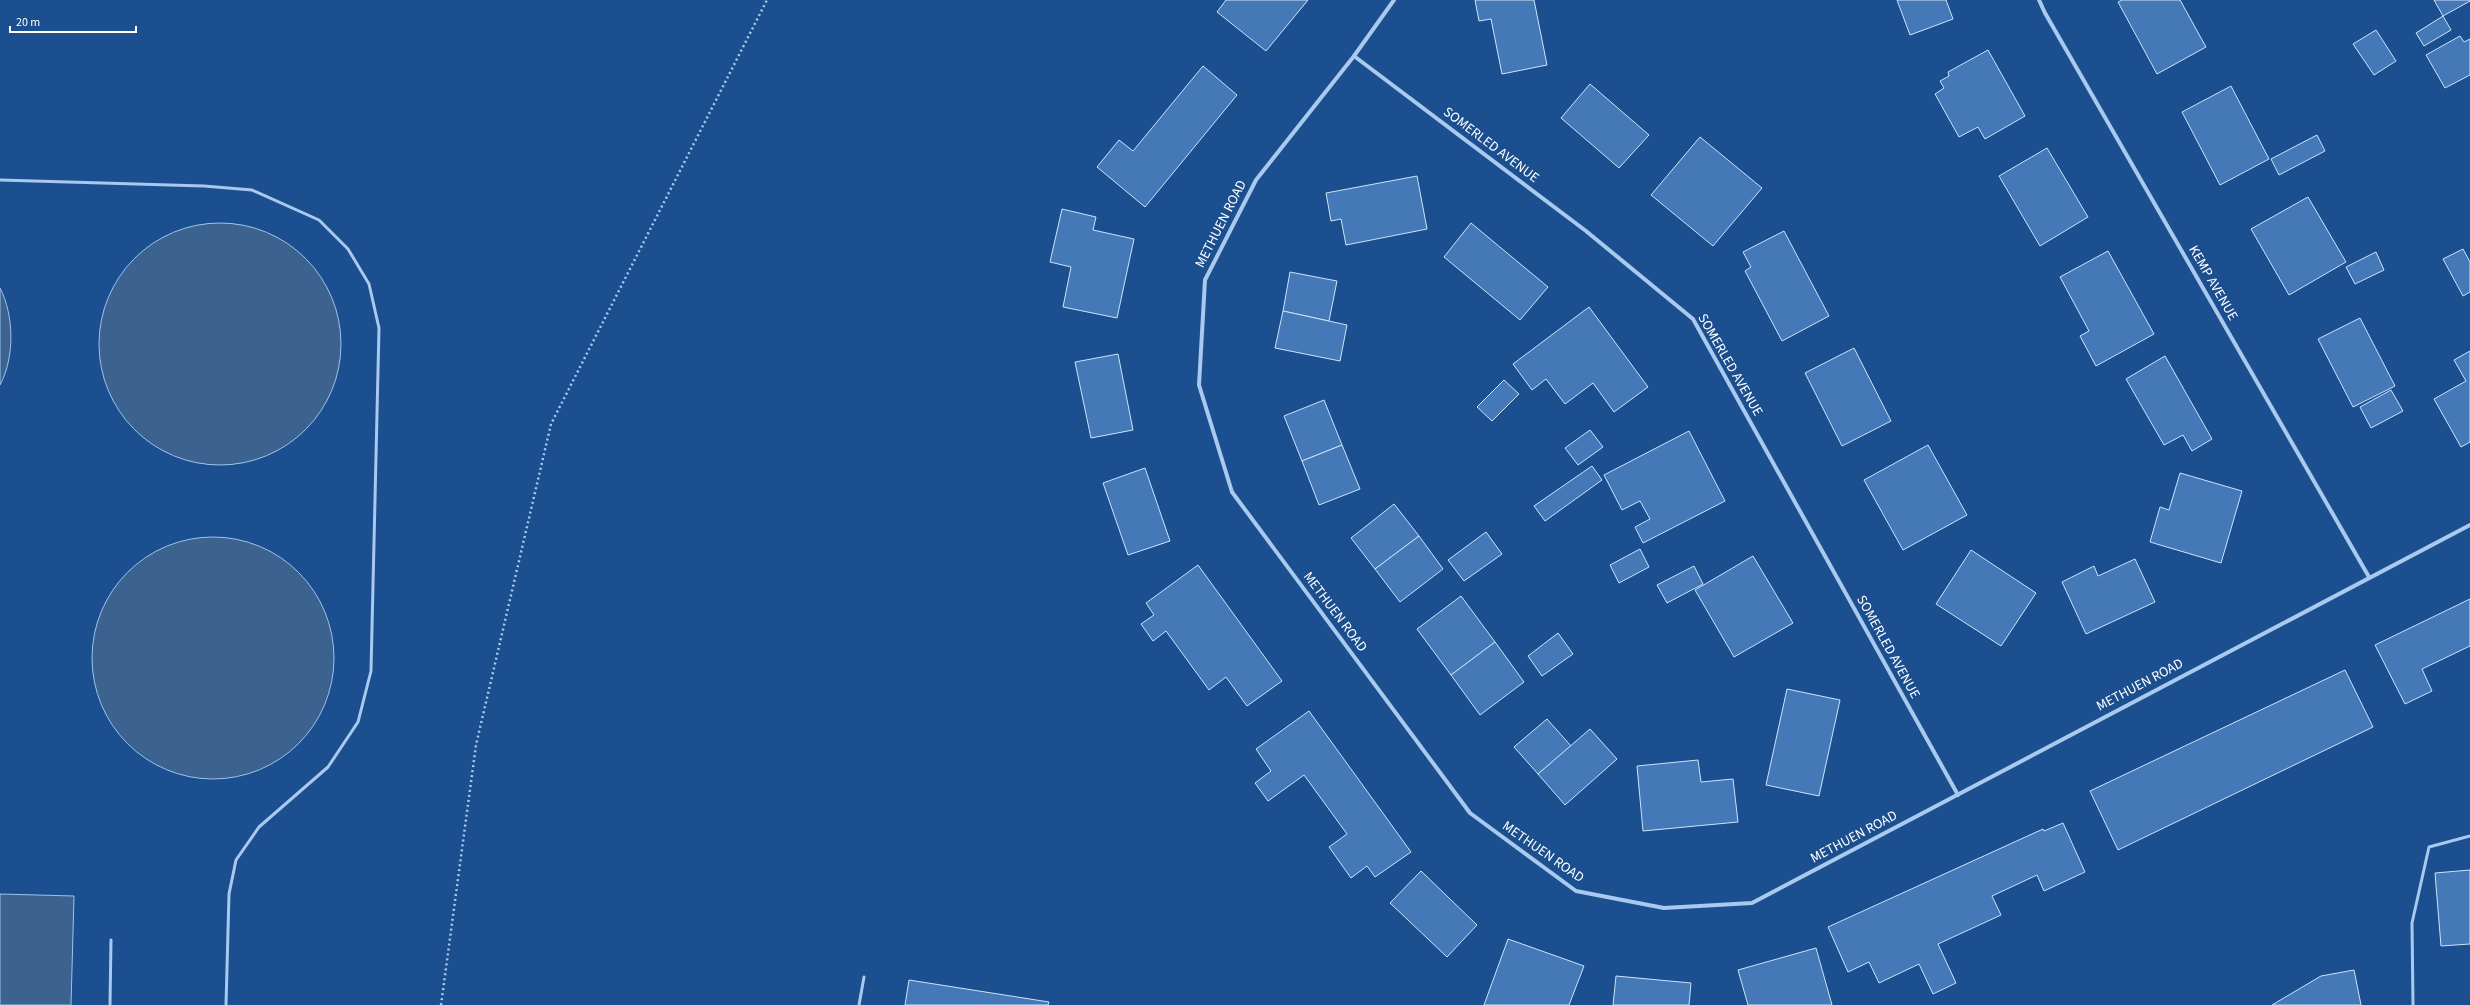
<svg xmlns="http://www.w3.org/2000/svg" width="2470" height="1005" font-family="'Source Sans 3',sans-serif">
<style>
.water{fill:#3c6290;stroke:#9cc4f0}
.building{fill:#4478b7;stroke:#cfe3fa}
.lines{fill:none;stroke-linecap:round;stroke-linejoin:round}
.path{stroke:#a9c9ee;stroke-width:2.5;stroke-dasharray:2 3;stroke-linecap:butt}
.service{stroke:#a9c9ee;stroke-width:3}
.minor{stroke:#a9c9ee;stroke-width:4}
.labels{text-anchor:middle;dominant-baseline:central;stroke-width:3;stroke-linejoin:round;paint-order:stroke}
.street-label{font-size:14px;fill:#fff;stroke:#1b4f8f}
</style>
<rect width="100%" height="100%" fill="#1b4f8f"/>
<g class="water">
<circle cx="220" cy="344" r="121"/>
<path d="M0,288C14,315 15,357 0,385Z"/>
<circle cx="213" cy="658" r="121"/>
<path d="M0,894L74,896L71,1005H0Z"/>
</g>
<g class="building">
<path d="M1226,0H1308L1266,51L1217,12Z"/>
<path d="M1475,0H1534L1547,65L1502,74L1491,19L1479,21Z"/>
<path d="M1897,0H1946L1953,19L1910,35Z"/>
<path d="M2122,0H2180L2206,47L2157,74L2118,2Z"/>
<path d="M2434,0H2470V1L2443,16Z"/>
<path d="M2443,16L2451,30L2424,46L2416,33Z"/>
<path d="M2376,30L2396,61L2374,75L2353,44Z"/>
<path d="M2460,36L2464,42L2470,39V75L2445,88L2426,55Z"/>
<path d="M1988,50L2025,116L1985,139L1978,127L1959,137L1935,94L1944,88L1940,81L1949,76L1948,72Z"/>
<path d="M1203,66L1237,95L1145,207L1097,167L1119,140L1133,151Z"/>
<path d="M1590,84L1649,135L1619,168L1561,118Z"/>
<path d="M2231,86L2269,159L2220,185L2182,112Z"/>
<path d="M2317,135L2325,151L2279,175L2271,159Z"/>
<path d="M1700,137L1762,188L1713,246L1651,195Z"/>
<path d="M2047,148L2088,217L2040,246L1999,176Z"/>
<path d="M1417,176L1427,229L1346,245L1341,219L1331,221L1326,193Z"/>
<path d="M2308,197L2346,262L2289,295L2251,229Z"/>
<path d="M1062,209L1096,217L1093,230L1134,239L1117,318L1063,307L1071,267L1050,262Z"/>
<path d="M1471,223L1548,287L1520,320L1444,257Z"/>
<path d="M1784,231L1829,316L1782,341L1745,271L1751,267L1743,252Z"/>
<path d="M2463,249L2470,262V292L2463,296L2443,259Z"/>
<path d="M2108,251L2154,334L2096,366L2080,336L2089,331L2060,277Z"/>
<path d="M2376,252L2384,270L2355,284L2346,267Z"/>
<path d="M1290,272L1337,281L1329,321L1283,311Z"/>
<path d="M1589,307L1648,387L1614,412L1593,383L1565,404L1546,379L1532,390L1513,364Z"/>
<path d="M1283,311L1347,325L1340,361L1275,348Z"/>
<path d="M2360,318L2395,386L2353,407L2318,339Z"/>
<path d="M1854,348L1891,421L1842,446L1805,373Z"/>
<path d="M2470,351V442L2461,447L2434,399L2466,381L2454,360Z"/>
<path d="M1118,354L1133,430L1091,438L1075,362Z"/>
<path d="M2165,356L2212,439L2192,451L2183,435L2164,445L2126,379Z"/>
<path d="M1504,380L1519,394L1492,421L1477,407Z"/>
<path d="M2391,390L2403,411L2371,428L2360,407Z"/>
<path d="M1324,400L1342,445L1302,461L1284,416Z"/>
<path d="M1590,430L1603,447L1578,465L1565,448Z"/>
<path d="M1689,431L1725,501L1643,543L1635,527L1650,519L1640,501L1622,510L1604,475Z"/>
<path d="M1342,445L1360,489L1319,505L1302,461Z"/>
<path d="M1928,445L1967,515L1903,550L1864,480Z"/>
<path d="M1592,466L1602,480L1545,521L1534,506Z"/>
<path d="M1145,468L1170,541L1128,555L1103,483Z"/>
<path d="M2180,473L2242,491L2221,563L2150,542L2160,507L2169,510Z"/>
<path d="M1394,504L1419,536L1375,569L1351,538Z"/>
<path d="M1486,532L1502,554L1464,581L1448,560Z"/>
<path d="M1419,536L1443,569L1400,602L1375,569Z"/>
<path d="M1640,549L1649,567L1619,583L1610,565Z"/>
<path d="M1971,550L2036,593L2001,646L1936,604Z"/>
<path d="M1753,556L1793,623L1734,657L1695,590Z"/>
<path d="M2135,559L2155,602L2086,634L2062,582L2094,566L2098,576Z"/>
<path d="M1198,565L1282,681L1247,706L1226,677L1209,690L1166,631L1153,641L1141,624L1154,615L1146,603Z"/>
<path d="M1694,566L1703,584L1667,603L1657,585Z"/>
<path d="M1461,596L1495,642L1451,675L1417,629Z"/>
<path d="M2470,599V646L2422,669L2432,691L2405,704L2375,645Z"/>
<path d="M1558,633L1573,654L1542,676L1528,656Z"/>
<path d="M1495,642L1524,682L1480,715L1451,675Z"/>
<path d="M2345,670L2373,727L2118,850L2090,791Z"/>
<path d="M1787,689L1840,700L1819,796L1766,785Z"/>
<path d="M1309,711L1411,852L1375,877L1367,866L1351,878L1329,847L1347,834L1304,775L1268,801L1255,783L1271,771L1256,749Z"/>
<path d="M1547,719L1571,746L1538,774L1514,747Z"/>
<path d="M1590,729L1617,759L1565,805L1538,774Z"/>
<path d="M1698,760L1701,782L1733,779L1738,822L1643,831L1637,766Z"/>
<path d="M2063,823L2085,872L2044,891L2037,875L1992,896L2001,915L1938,944L1956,983L1933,994L1919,964L1879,983L1869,962L1848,972L1828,927L2043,829L2044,831Z"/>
<path d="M2470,870V944L2441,946L2435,873Z"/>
<path d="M1421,871L1477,925L1447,957L1390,903Z"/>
<path d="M1508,939L1584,966L1569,1005H1484Z"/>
<path d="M1816,948L1832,1005H1748L1738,970Z"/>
<path d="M2354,970L2361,1005H2272L2321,976Z"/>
<path d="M1616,976L1691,983L1689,1005H1613Z"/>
<path d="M909,980L1049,1002L1048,1005H905Z"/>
</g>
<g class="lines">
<path class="path" d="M441,1005L476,745L551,424L767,0"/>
<g class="service">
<path d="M0,180L204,186L252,190L319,220L348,249L369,284L379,328L371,671L358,722L328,767L259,827L236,860L229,894L226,1005"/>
<path d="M110,1005L111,940"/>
<path d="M859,1005L864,977"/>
<path d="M2413,1005L2412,923L2429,847L2470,836"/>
</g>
<g class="minor">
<path d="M1394,0L1354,56L1256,180L1205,280L1199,385L1232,492L1470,813L1576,891L1664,908L1752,903L2470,525"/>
<path d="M2039,0L2045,13L2369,577"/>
<path d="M1354,56L1586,231L1693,319L1958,795"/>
</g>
</g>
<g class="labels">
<g class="street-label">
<text transform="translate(1491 145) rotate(37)">SOMERLED AVENUE</text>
<text transform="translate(1221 224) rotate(-63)">METHUEN ROAD</text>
<text transform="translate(2213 283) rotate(60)">KEMP AVENUE</text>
<text transform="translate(1730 365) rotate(60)">SOMERLED AVENUE</text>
<text transform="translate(1335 612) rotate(53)">METHUEN ROAD</text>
<text transform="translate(1888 647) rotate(61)">SOMERLED AVENUE</text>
<text transform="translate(2140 685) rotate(-28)">METHUEN ROAD</text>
<text transform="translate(1854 837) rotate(-28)">METHUEN ROAD</text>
<text transform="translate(1543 852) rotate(35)">METHUEN ROAD</text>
</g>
</g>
<path d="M10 26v6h126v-6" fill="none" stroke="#ffffff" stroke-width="2"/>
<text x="16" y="26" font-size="12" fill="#ffffff" stroke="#1b4f8f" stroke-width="3" paint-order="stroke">20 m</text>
</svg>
